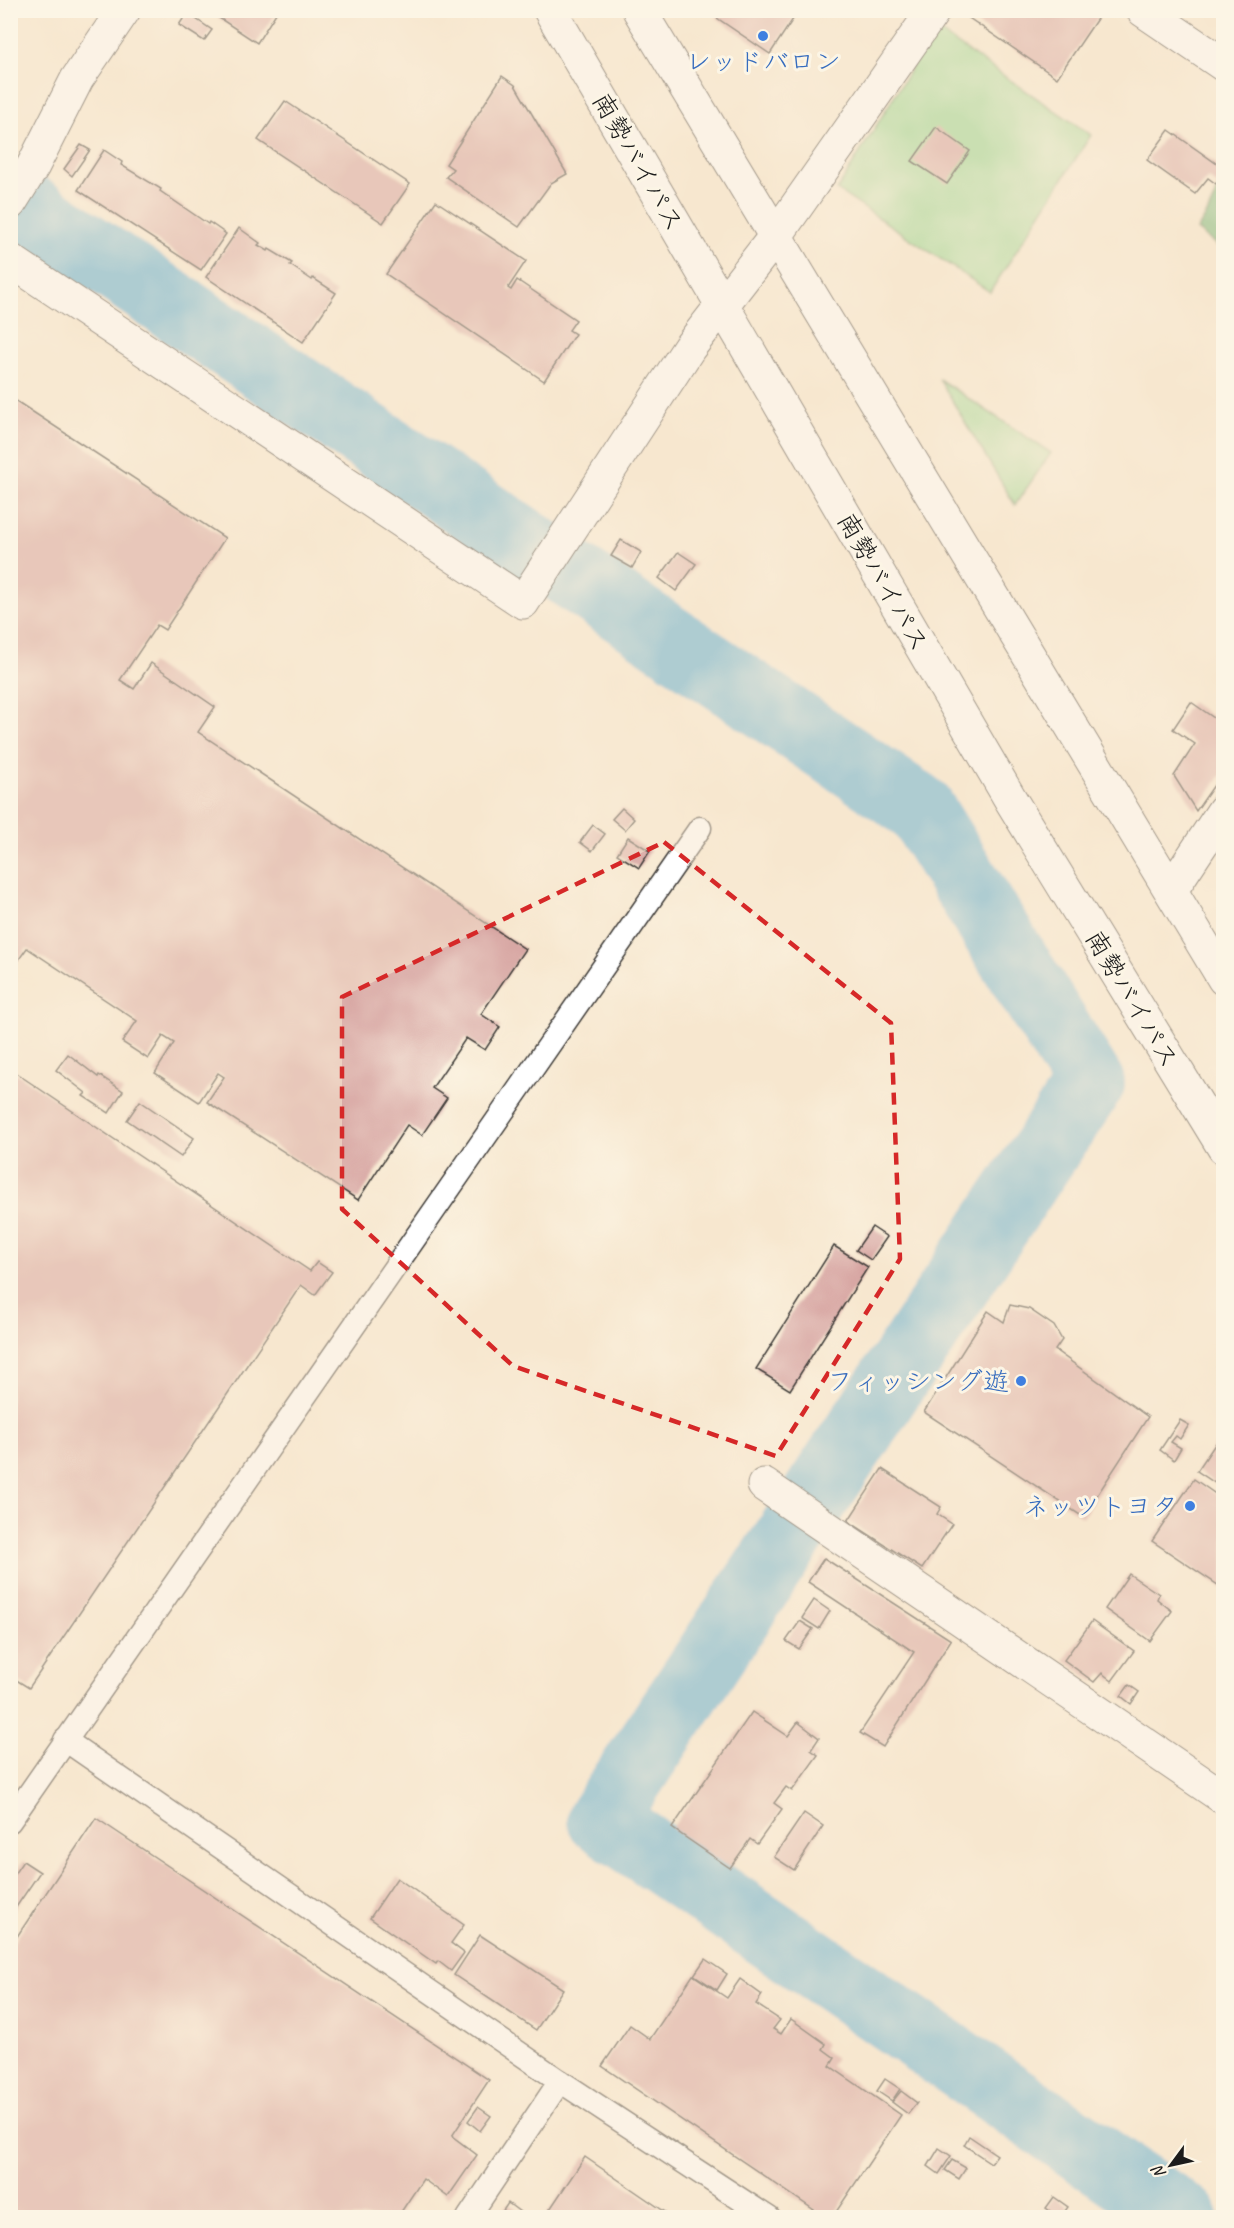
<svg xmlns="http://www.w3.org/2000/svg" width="1234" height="2228" font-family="Caveat,'Klee One',sans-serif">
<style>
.green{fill:#93d68e;stroke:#587955;stroke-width:1.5}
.forest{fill:#76b779;stroke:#496a4a;stroke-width:1.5}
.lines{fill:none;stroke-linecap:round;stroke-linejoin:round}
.river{stroke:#57acd3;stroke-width:70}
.building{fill:#d5a19f}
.service-casing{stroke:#3d3a37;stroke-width:25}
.minor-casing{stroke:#3d3a37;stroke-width:35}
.trunk-casing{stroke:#3d3a37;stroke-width:35}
.service{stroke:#fff;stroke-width:22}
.minor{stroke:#fff;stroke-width:33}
.trunk{stroke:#fff;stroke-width:33}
.marked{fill:none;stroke:#d62828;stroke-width:4.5;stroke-dasharray:12 8;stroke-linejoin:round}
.shop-dot{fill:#3f7fe0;stroke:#fcf5e5;stroke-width:2}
.labels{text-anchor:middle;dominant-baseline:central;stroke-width:6;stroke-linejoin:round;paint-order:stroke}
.shop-label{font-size:26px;fill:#366cbe;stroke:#fcf5e5;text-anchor:end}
.street-label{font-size:26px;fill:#1c1c1c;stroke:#fcf5e5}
</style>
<rect width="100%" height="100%" fill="#fcf5e5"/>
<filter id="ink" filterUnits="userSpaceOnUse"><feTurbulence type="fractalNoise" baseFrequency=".0167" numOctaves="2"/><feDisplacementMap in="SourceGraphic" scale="12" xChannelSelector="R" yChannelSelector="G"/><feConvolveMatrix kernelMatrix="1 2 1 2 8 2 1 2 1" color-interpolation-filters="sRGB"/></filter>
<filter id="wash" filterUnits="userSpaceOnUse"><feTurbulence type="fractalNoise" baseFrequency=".008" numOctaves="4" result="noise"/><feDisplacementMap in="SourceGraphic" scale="24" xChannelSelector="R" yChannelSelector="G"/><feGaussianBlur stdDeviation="1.35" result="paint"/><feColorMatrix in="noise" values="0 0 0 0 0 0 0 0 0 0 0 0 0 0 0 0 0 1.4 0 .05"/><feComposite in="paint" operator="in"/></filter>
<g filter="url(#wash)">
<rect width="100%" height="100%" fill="#f7e7cf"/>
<g class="green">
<path d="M935,29L1091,135L990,292L837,190Z"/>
<path d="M939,379L1051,453L1015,505Z"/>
</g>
<path class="forest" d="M1223,178V250L1197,230L1207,214Z"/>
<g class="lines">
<path class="river" d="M10,196L920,809L1090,1083L602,1819L1184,2218"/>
</g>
<g id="blocks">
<g class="building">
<path d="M207,10H278L257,43Z"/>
<path d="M722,10H799L770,54L717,18Z"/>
<path d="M965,10L1001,11L1103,10L1057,78L963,14Z"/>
<path d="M187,13L212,30L204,41L179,25Z"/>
<path d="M502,76L515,85L567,174L551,183L519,227L446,177L453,169L446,164Z"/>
<path d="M285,101L410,184L383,223L258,140Z"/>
<path d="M936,127L970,151L947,184L912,161Z"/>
<path d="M1169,130L1224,169V180L1219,186L1208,178L1195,194L1147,160Z"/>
<path d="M81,145L90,150L72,176L64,169Z"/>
<path d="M104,150L122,162L121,165L161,189L160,191L208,224L209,222L226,234L201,270L78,190Z"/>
<path d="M436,201L526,261L508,288L511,290L517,280L576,320L569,330L575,334L544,381L386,274Z"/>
<path d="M239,228L260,243L258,245L268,251L269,249L292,263L290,265L312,280L313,278L336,293L303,342L206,277Z"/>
<path d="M10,397L225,538L165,630L157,625L120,680L134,689L151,663L215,707L198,732L525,949L481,1014L500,1027L485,1050L466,1038L432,1088L447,1098L422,1135L407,1125L358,1200L207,1102L224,1077L218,1073L199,1102L155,1073L174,1043L163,1036L148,1059L122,1042L137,1021L27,948L10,972Z"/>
<path d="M621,540L641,552L632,568L611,556Z"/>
<path d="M678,552L696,564L676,591L659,578Z"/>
<path d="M1191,702L1224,725V771L1196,811L1174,776L1195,744L1173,729Z"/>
<path d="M622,808L634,819L625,830L612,819Z"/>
<path d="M593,825L605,834L592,851L580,842Z"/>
<path d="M628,837L650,851L639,868L617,854Z"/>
<path d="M68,1054L98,1077L99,1075L123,1091L109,1113L83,1096L86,1093L56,1070Z"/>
<path d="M10,1069L310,1271L317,1262L332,1272L315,1295L301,1285L29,1688L10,1676Z"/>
<path d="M140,1101L194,1138L181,1157L127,1120Z"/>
<path d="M872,1227L887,1237L871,1260L856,1250Z"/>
<path d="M834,1246L868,1267L790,1390L756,1369Z"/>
<path d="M1010,1305L1029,1309L1054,1326L1062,1340L1055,1350L1148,1417L1083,1517L924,1412L988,1311L1004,1322Z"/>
<path d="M1180,1420L1189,1425L1180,1439L1176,1436L1171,1442L1181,1448L1174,1460L1160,1450Z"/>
<path d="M1224,1431V1489L1197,1471Z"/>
<path d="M882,1469L941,1507L937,1514L952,1524L922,1569L848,1521Z"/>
<path d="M1194,1479L1224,1500V1589L1152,1541Z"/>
<path d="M824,1558L951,1640L883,1747L860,1733L914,1652L808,1582Z"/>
<path d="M1129,1574L1159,1594L1157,1599L1172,1611L1150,1641L1105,1609Z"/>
<path d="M814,1600L830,1611L819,1629L802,1618Z"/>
<path d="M800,1621L813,1629L799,1649L786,1641Z"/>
<path d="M1092,1621L1134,1651L1112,1681L1102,1673L1094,1682L1064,1660Z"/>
<path d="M1129,1685L1139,1692L1131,1704L1121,1696Z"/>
<path d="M752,1712L788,1736L798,1722L819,1738L811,1750L818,1755L792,1791L786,1787L774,1803L782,1809L757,1844L750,1839L730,1868L672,1828Z"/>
<path d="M804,1813L823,1826L794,1870L774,1857Z"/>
<path d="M96,1818L489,2080L452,2136L477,2155L448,2197L423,2179L397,2218H10V1947Z"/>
<path d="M23,1861L40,1872L10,1916V1880Z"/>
<path d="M397,1878L464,1925L451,1943L464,1953L451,1971L438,1961L436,1964L370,1918Z"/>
<path d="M480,1935L563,1989L536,2030L454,1975Z"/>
<path d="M705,1959L727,1974L717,1990L694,1975Z"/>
<path d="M693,1975L727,1998L740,1979L762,1995L756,2004L780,2020L773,2029L781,2034L791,2019L826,2044L823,2049L835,2058L830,2066L901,2115L832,2218H826L602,2066L630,2025L650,2039Z"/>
<path d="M885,2079L900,2089L892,2101L877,2091Z"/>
<path d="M901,2091L917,2103L908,2114L892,2102Z"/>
<path d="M478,2107L491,2116L480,2131L468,2121Z"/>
<path d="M969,2136L997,2155L991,2163L964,2145Z"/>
<path d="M939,2148L951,2156L939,2174L928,2166Z"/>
<path d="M585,2157L674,2218H544Z"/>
<path d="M952,2160L966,2168L959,2179L945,2170Z"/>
<path d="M1054,2197L1068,2207L1060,2218L1046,2208Z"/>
<path d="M508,2203L528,2218H498Z"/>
</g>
</g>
</g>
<g filter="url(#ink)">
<use href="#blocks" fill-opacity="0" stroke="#3d3a37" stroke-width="1.5"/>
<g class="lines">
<defs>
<g id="service">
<path d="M65,1740L560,2081L769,2218"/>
<path d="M10,1821L700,828"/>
<path d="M468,2218L560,2081"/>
</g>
<g id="minor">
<path d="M1143,10L1224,65"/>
<path d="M10,203L33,166L77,79L124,10"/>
<path d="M10,260L523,602L689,348L775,237L934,10"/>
<path d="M1171,890L1224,810"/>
<path d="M764,1485L1224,1798"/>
</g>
<g id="trunk">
<path d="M550,10L1012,802L1224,1148"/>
<path d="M639,10L1224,979"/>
</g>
</defs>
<use href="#service" class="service-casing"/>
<use href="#minor" class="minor-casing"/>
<use href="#trunk" class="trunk-casing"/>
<use href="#service" class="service"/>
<use href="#minor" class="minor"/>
<use href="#trunk" class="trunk"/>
</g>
</g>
<path d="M0 0H1234V2228H0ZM664,842L891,1023L900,1259L776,1456L513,1366L342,1209V997Z" fill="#f7e7cf" fill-opacity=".55" fill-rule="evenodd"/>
<path class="marked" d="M664,842L891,1023L900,1259L776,1456L513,1366L342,1209V997Z"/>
<g class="shop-dot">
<circle cx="763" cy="36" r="6"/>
<circle cx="1021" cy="1381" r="6"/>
<circle cx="1190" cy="1506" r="6"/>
</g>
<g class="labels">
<g class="shop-label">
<text x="763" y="61" text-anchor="middle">レッドバロン</text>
<text x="1009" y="1381">フィッシング遊</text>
<text x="1178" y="1506">ネッツトヨタ</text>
</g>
<g class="street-label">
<text transform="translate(638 162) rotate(60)">南勢バイパス</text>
<text transform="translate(883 582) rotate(60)">南勢バイパス</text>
<text transform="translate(1132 999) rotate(59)">南勢バイパス</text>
</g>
</g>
<rect width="1234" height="2228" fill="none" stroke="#fcf5e5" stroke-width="36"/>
<g transform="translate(1171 2165) rotate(237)" stroke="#fcf5e5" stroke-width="4.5" paint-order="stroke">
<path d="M0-4.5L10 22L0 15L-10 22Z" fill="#1c1c1c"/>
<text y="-9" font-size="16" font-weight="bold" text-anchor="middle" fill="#1c1c1c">N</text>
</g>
</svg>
